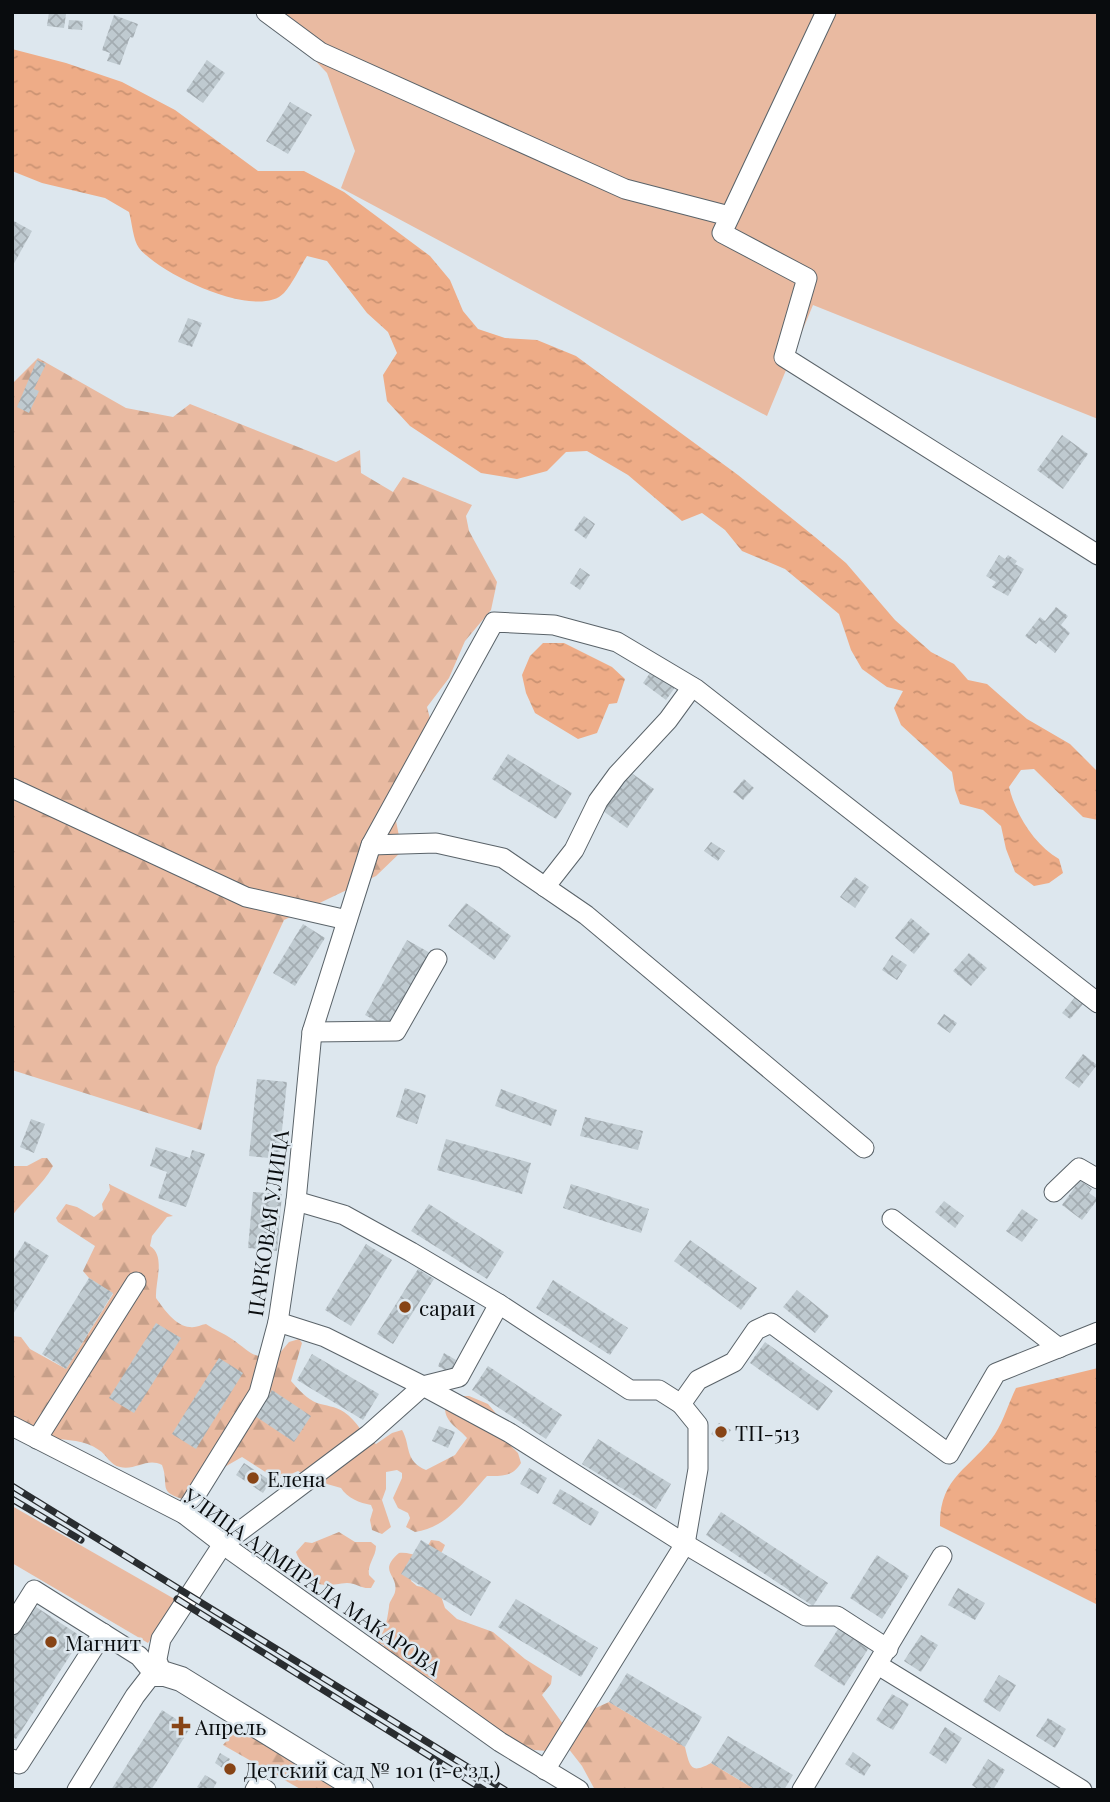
<svg xmlns="http://www.w3.org/2000/svg" width="1110" height="1802" font-family="'Playfair Display',serif">
<style>
.grass{fill:#e9baa1}
.forest{fill:url(#forest-firs)}
.water{fill:url(#water-ripples)}
.building{fill:url(#building-cross-hatch)}
.lines{fill:none;stroke-linecap:round;stroke-linejoin:round}
.minor-casing{stroke:#5a6369;stroke-width:21}
.major-casing{stroke:#5a6369;stroke-width:26}
.minor{stroke:#fff;stroke-width:19}
.major{stroke:#fff;stroke-width:24}
.rail-casing{stroke:#292d30;stroke-width:7}
.rail{stroke:#dde7ee;stroke-width:4.5;stroke-dasharray:13;stroke-linecap:butt}
.poi-dot{fill:#874416;stroke:#dde7ee;stroke-width:2.5}
.labels{text-anchor:middle;dominant-baseline:central;stroke-width:5;stroke-linejoin:round;paint-order:stroke}
.street-label{font-size:21px;fill:#090c0e;stroke:#dde7ee}
.poi-label{font-size:21px;fill:#090c0e;stroke:#dde7ee;text-anchor:start}
</style>
<defs>
<pattern id="forest-firs" width="22" height="20" patternUnits="userSpaceOnUse" patternTransform="scale(1.75)"><rect width="22" height="20" fill="#e9baa1"/><path d="M5 1l3.5 6h-7zM16 11l3.5 6h-7z" fill="#c69f89"/></pattern>
<pattern id="water-ripples" width="26" height="14" patternUnits="userSpaceOnUse" patternTransform="scale(1.75)"><rect width="26" height="14" fill="#eeac87"/><path d="M2 4q2-2 4 0t4 0M15 11q2-2 4 0t4 0" fill="none" stroke="#cb9373"/></pattern>
<pattern id="building-cross-hatch" width="8" height="8" patternUnits="userSpaceOnUse" patternTransform="scale(1.75)"><rect width="8" height="8" fill="#bfcad0"/><path d="M0 0l8 8M0 8l8-8" fill="none" stroke="#a3acb1"/></pattern>
</defs>
<rect width="100%" height="100%" fill="#dde7ee"/>
<g class="grass">
<path d="M269,12H1098V419L813,305L767,416L341,188L355,151L327,73Z"/>
<path d="M12,1506L178,1601L148,1643L12,1563Z"/>
</g>
<g class="forest">
<path d="M38,358L126,408L173,417L190,404L336,462L360,450L361,473L393,492L403,477L472,505L466,516L469,531L497,582L491,610L465,641L449,678L427,707L435,738L425,770L410,788L396,821L402,851L376,876L284,920L216,1067L201,1130L12,1070V384Z"/>
<path d="M42,1158H47L53,1166C42,1186 25,1198 12,1216V1166H27Z"/>
<path d="M109,1184L173,1216L167,1217L152,1236L150,1246C166,1256 155,1282 156,1298C164,1309 175,1326 190,1327C196,1328 200,1325 206,1324C214,1330 224,1333 232,1339C251,1352 253,1361 279,1354L289,1342L299,1339L302,1343L291,1381C298,1389 307,1399 317,1403C326,1406 335,1406 344,1412C357,1420 363,1437 376,1444L392,1433L402,1430C411,1445 404,1461 426,1470L455,1455L467,1438C459,1428 445,1423 445,1408L459,1396H469L488,1404L499,1417L503,1438L518,1453L521,1463C512,1477 503,1476 487,1476C465,1500 448,1527 415,1532L406,1527L410,1518L408,1513L398,1508L393,1498L402,1478V1473L397,1470L386,1472V1489L382,1500L391,1527L382,1534L372,1530L370,1520L373,1510L371,1505C360,1503 347,1498 341,1488L313,1480L298,1471L282,1478L267,1473L242,1457L221,1469L186,1500C156,1492 170,1486 162,1465C147,1457 135,1471 120,1467C110,1465 107,1455 99,1450C84,1439 68,1441 52,1438C39,1436 24,1425 12,1419V1336L21,1337L30,1349L66,1369L113,1294L89,1278L83,1271L95,1246L58,1222L56,1218L66,1204L77,1207L94,1217L103,1210L102,1204L110,1190Z"/>
<path d="M339,1532L355,1542H371L376,1546C376,1557 367,1564 369,1575L375,1581L371,1588C361,1589 356,1583 347,1583C335,1584 327,1587 316,1583C311,1571 299,1562 296,1552L305,1542L312,1543Z"/>
<path d="M431,1540L439,1541L445,1545C440,1560 426,1566 413,1575L411,1581L417,1586L433,1589L440,1593L445,1608L457,1619L493,1632L525,1659L552,1676L551,1684L542,1695L563,1724L548,1751L534,1750L514,1740L452,1699L432,1679L405,1668L383,1652L384,1645L378,1643C386,1625 386,1627 389,1607C389,1601 394,1597 395,1592C399,1574 377,1572 399,1553C408,1552 414,1556 423,1555Z"/>
<path d="M609,1702L685,1747C690,1768 691,1774 711,1763L756,1790H595L582,1766L568,1748L589,1711Z"/>
<path d="M237,1728H242L325,1780L334,1790H302L223,1745Z"/>
</g>
<g class="water">
<path d="M12,49L66,63L122,82L175,110L258,171H304L344,192L430,256L450,280L463,311L478,329L505,338L537,340L576,356L738,475L815,537L846,563L895,620L931,652L954,664L968,680L987,684L1027,719L1070,744L1098,772V820L1083,817L1034,769L1021,770L1009,787C1016,815 1034,844 1059,859L1063,873L1049,883L1034,886L1015,872L1006,849L1001,826L983,810L960,804L955,790L952,772L901,725L894,708L903,691L887,687L862,669L851,650L839,614L785,569L742,551L725,530L702,513L682,521L628,475L587,451L566,452L547,471L517,479L481,473L410,426L387,401L383,375L397,353L388,332L367,313L327,261L307,256C300,267 293,283 284,293C257,321 160,274 139,248C133,240 132,222 129,212L105,198L42,183L12,171Z"/>
<path d="M543,643H564L612,667L625,679L617,703L609,704L597,733L578,739L535,713L526,693L522,675L530,656Z"/>
<path d="M1098,1368V1605L940,1526C939,1476 971,1469 995,1434C1004,1420 1009,1402 1016,1388Z"/>
</g>
<g class="building">
<path d="M49,12L66,14L64,28L47,26Z"/>
<path d="M114,15L138,24L133,38L130,37L120,65L107,61L110,53L102,50Z"/>
<path d="M69,20L83,21L82,30L68,29Z"/>
<path d="M207,60L225,73L203,103L186,91Z"/>
<path d="M290,102L312,115L288,154L266,141Z"/>
<path d="M12,220L32,231L12,267Z"/>
<path d="M188,318L202,323L192,347L178,342Z"/>
<path d="M37,360L46,364L34,389L39,391L29,413L17,407Z"/>
<path d="M1062,435L1088,454L1063,489L1037,470Z"/>
<path d="M584,516L595,524L586,539L574,530Z"/>
<path d="M999,555L1005,559L1008,555L1017,561L1015,564L1024,569L1008,596L992,587L996,582L986,576Z"/>
<path d="M580,568L590,575L580,590L570,583Z"/>
<path d="M1056,607L1068,616L1061,625L1070,633L1055,653L1039,640L1036,644L1025,636L1040,617L1045,621Z"/>
<path d="M652,670L676,686L666,700L643,683Z"/>
<path d="M508,754L572,793L556,819L492,779Z"/>
<path d="M630,772L654,789L627,828L603,811Z"/>
<path d="M744,779L754,788L743,800L733,792Z"/>
<path d="M711,842L725,851L718,861L704,851Z"/>
<path d="M855,877L869,887L855,908L840,897Z"/>
<path d="M466,903L511,936L494,960L448,926Z"/>
<path d="M911,918L930,934L914,954L895,938Z"/>
<path d="M303,924L325,938L295,986L273,973Z"/>
<path d="M407,940L432,954L391,1029L365,1015Z"/>
<path d="M969,953L987,968L971,986L953,971Z"/>
<path d="M892,955L907,965L897,980L882,970Z"/>
<path d="M1076,996L1084,1003L1070,1019L1062,1013Z"/>
<path d="M944,1014L957,1023L950,1033L937,1024Z"/>
<path d="M1083,1054L1097,1065L1079,1088L1065,1078Z"/>
<path d="M257,1079L287,1082L279,1159L249,1156Z"/>
<path d="M405,1088L426,1095L417,1124L396,1117Z"/>
<path d="M501,1089L557,1110L551,1126L495,1106Z"/>
<path d="M585,1117L643,1131L638,1150L580,1136Z"/>
<path d="M31,1119L45,1124L34,1153L20,1147Z"/>
<path d="M446,1139L531,1163L522,1194L437,1170Z"/>
<path d="M156,1147L190,1158L192,1150L205,1154L186,1207L158,1198L167,1172L150,1166Z"/>
<path d="M1080,1180L1092,1189L1089,1193L1098,1199L1082,1220L1062,1205Z"/>
<path d="M571,1184L649,1209L641,1233L563,1208Z"/>
<path d="M253,1192L282,1194L277,1251L248,1248Z"/>
<path d="M944,1201L964,1216L955,1228L935,1212Z"/>
<path d="M429,1204L504,1252L487,1279L411,1231Z"/>
<path d="M1022,1209L1038,1220L1022,1242L1006,1231Z"/>
<path d="M690,1240L757,1288L741,1310L674,1261Z"/>
<path d="M25,1241L49,1256L12,1316V1262Z"/>
<path d="M366,1244L392,1260L351,1326L325,1310Z"/>
<path d="M418,1269L434,1279L393,1344L377,1334Z"/>
<path d="M89,1278L113,1293L66,1369L42,1354Z"/>
<path d="M553,1280L628,1328L610,1355L536,1308Z"/>
<path d="M797,1290L829,1316L815,1333L783,1307Z"/>
<path d="M156,1323L181,1338L134,1413L109,1398Z"/>
<path d="M765,1342L833,1391L818,1411L750,1363Z"/>
<path d="M444,1353L456,1360L450,1373L438,1366Z"/>
<path d="M312,1354L379,1394L363,1420L297,1380Z"/>
<path d="M219,1358L243,1373L196,1449L172,1434Z"/>
<path d="M488,1366L562,1415L546,1439L472,1390Z"/>
<path d="M272,1390L311,1416L294,1442L255,1416Z"/>
<path d="M719,1423L731,1430L723,1442L711,1434Z"/>
<path d="M439,1426L455,1432L448,1448L432,1441Z"/>
<path d="M598,1439L671,1484L656,1509L582,1464Z"/>
<path d="M244,1463L271,1481L263,1493L236,1475Z"/>
<path d="M529,1468L547,1478L538,1494L520,1484Z"/>
<path d="M560,1489L599,1512L591,1526L552,1503Z"/>
<path d="M721,1512L828,1583L813,1606L706,1535Z"/>
<path d="M421,1540L491,1582L471,1616L401,1574Z"/>
<path d="M877,1555L909,1576L882,1619L850,1598Z"/>
<path d="M958,1588L985,1603L975,1620L948,1605Z"/>
<path d="M516,1599L598,1648L581,1677L498,1627Z"/>
<path d="M33,1605L82,1637L16,1739L12,1737V1637Z"/>
<path d="M840,1626L870,1646L844,1686L814,1666Z"/>
<path d="M921,1635L938,1645L921,1672L904,1661Z"/>
<path d="M627,1673L702,1717L685,1747L609,1702Z"/>
<path d="M999,1675L1016,1685L1000,1712L983,1701Z"/>
<path d="M892,1694L909,1704L893,1730L876,1720Z"/>
<path d="M162,1710L190,1728L176,1751L151,1790H111Z"/>
<path d="M1048,1718L1066,1729L1055,1748L1036,1736Z"/>
<path d="M945,1727L962,1738L946,1764L929,1753Z"/>
<path d="M728,1736L793,1775L784,1790H756L711,1763Z"/>
<path d="M853,1752L871,1765L864,1776L845,1764Z"/>
<path d="M220,1753L230,1759L224,1769L215,1763Z"/>
<path d="M988,1759L1005,1770L993,1790H979L972,1785Z"/>
<path d="M205,1775L217,1782L212,1790H202L197,1787Z"/>
</g>
<g class="lines">
<defs>
<g id="minor">
<path d="M266,12L320,52L625,189L729,216"/>
<path d="M826,12L722,233L807,278L784,357L1098,555"/>
<path d="M12,788L246,897L347,920"/>
<path d="M371,845L436,843L503,858L586,915L864,1148"/>
<path d="M545,887L574,850L598,801L617,775L668,720L692,687"/>
<path d="M312,1032L396,1031L437,959"/>
<path d="M1054,1192L1079,1168L1098,1179"/>
<path d="M296,1201L344,1215L411,1252L499,1304L630,1390H659L681,1404"/>
<path d="M892,1219L1059,1348"/>
<path d="M278,1322L325,1337L423,1386L510,1433L685,1544L806,1616H837L888,1649"/>
<path d="M12,1426L184,1514L232,1551L500,1742L579,1790"/>
<path d="M37,1439L136,1282"/>
<path d="M184,1514L259,1393L278,1322L296,1201L312,1032L371,845L494,622L554,625L617,642L696,689L1098,1003"/>
<path d="M12,1625L34,1590L139,1656L154,1674"/>
<path d="M878,1665L1082,1790"/>
<path d="M154,1674L161,1639L223,1544L368,1435L423,1386L459,1377L499,1304"/>
<path d="M12,1759L19,1764L103,1633"/>
<path d="M545,1770L685,1544L698,1469V1425L681,1404L698,1380L734,1362L756,1330L771,1323L949,1454L996,1373L1098,1332"/>
<path d="M77,1790L135,1696L159,1665"/>
<path d="M255,1790L258,1785L266,1790"/>
<path d="M802,1790L942,1556"/>
</g>
<path id="major" d="M154,1674H165L181,1679L361,1790"/>
</defs>
<use href="#minor" class="minor-casing"/>
<use href="#major" class="major-casing"/>
<use href="#minor" class="minor"/>
<use href="#major" class="major"/>
<defs>
<g id="rail">
<path d="M12,1486L505,1790"/>
<path d="M12,1499L81,1540"/>
<path d="M177,1599L484,1790"/>
</g>
</defs>
<use href="#rail" class="rail-casing"/>
<use href="#rail" class="rail"/>
</g>
<g class="poi-dot">
<circle cx="405" cy="1307" r="7"/>
<circle cx="721" cy="1432" r="7"/>
<circle cx="253" cy="1478" r="7"/>
<circle cx="51" cy="1642" r="7"/>
<path d="M177.5 1715.5h7v7h7v7h-7v7h-7v-7h-7v-7h7z"/>
<circle cx="230" cy="1769" r="7"/>
</g>
<g class="labels">
<g class="street-label">
<text transform="translate(267 1223) rotate(-82)">ПАРКОВАЯ УЛИЦА</text>
<text transform="translate(313 1581) rotate(35)">УЛИЦА АДМИРАЛА МАКАРОВА</text>
</g>
<g class="poi-label">
<text x="419" y="1307">сараи</text>
<text x="735" y="1432">ТП-513</text>
<text x="267" y="1478">Елена</text>
<text x="65" y="1642">Магнит</text>
<text x="195" y="1726">Апрель</text>
<text x="244" y="1769">Детский сад № 101 (1-е зд.)</text>
</g>
</g>
<rect width="1110" height="1802" fill="none" stroke="#090c0e" stroke-width="28"/>
</svg>
